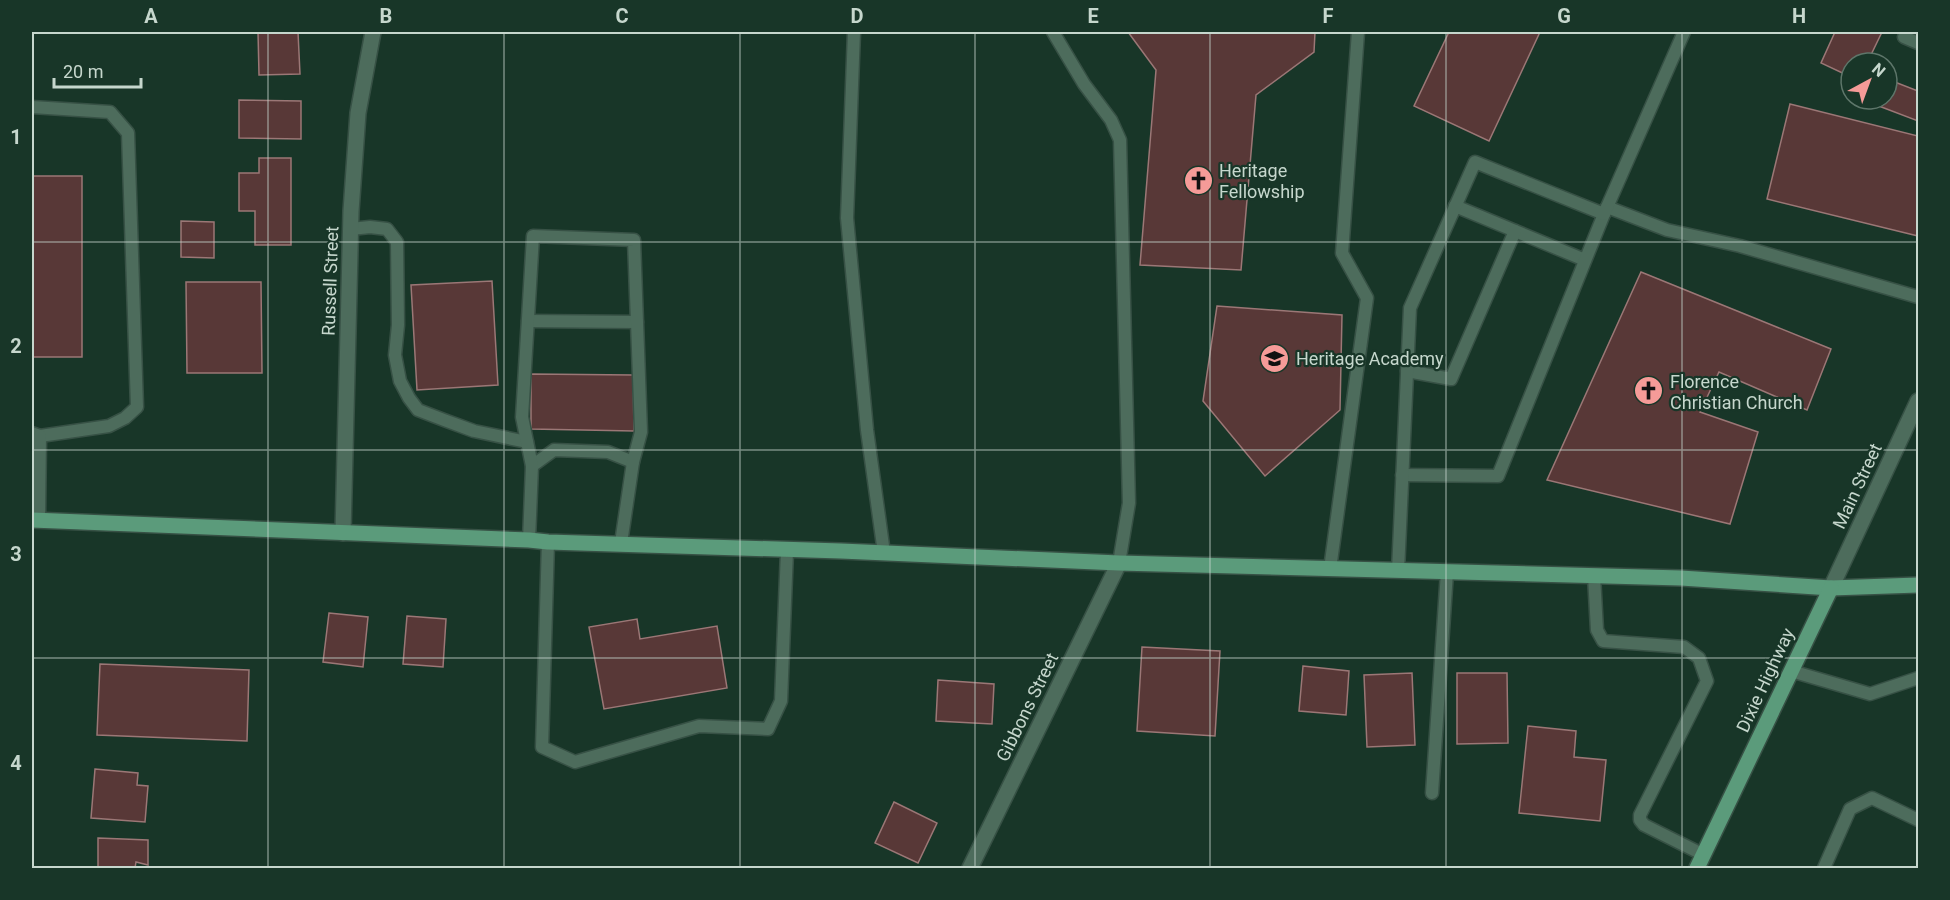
<svg xmlns="http://www.w3.org/2000/svg" width="1950" height="900" font-family="Roboto,sans-serif">
<style>
.building{fill:#583837;stroke:#9b7776;stroke-width:1.5}
.lines{fill:none;stroke-linecap:round;stroke-linejoin:round}
.service-casing{stroke:#375145;stroke-width:15}
.minor-casing{stroke:#375145;stroke-width:18}
.tertiary-casing{stroke:#375145;stroke-width:18}
.primary-casing{stroke:#375145;stroke-width:18}
.service{stroke:#4d6c5c;stroke-width:12}
.minor{stroke:#4d6c5c;stroke-width:15}
.tertiary{stroke:#4d6c5c;stroke-width:15}
.primary{stroke:#5b9b7b;stroke-width:15}
.grid{fill:none;stroke:#c6d7cd;stroke-width:1.5;stroke-opacity:0.55}
.labels{text-anchor:middle;dominant-baseline:central;stroke-width:4.5;stroke-linejoin:round;paint-order:stroke}
.poi-label{font-size:18px;fill:#c6d7cd;stroke:#183628;text-anchor:start}
.street-label{font-size:18px;fill:#c6d7cd;stroke:#183628}
.neatline{fill:none;stroke:#c6d7cd;stroke-width:2}
.grid-label{font-size:20px;text-anchor:middle;font-weight:bold;fill:#c6d7cd}
</style>
<rect width="100%" height="100%" fill="#183628"/>
<g class="building">
<path d="M258,32H298L300,74L259,75Z"/>
<path d="M1128,32H1315L1314,52L1256,95L1241,270L1140,265L1156,70Z"/>
<path d="M1449,32H1540L1489,141L1414,106Z"/>
<path d="M1835,32H1882L1867,63H1851V77L1821,63Z"/>
<path d="M1887,79L1918,91V121L1871,103L1873,99H1887Z"/>
<path d="M239,100L301,101V139L239,138Z"/>
<path d="M1790,104L1918,136V236L1767,199Z"/>
<path d="M259,158H291V245H255V211H239V173H259Z"/>
<rect x="32" y="176" width="50" height="181"/>
<path d="M181,221L214,222V258L181,257Z"/>
<path d="M1641,272L1831,349L1807,410L1719,372L1700,412L1758,432L1730,524L1547,480Z"/>
<path d="M492,281L498,385L417,390L411,285Z"/>
<path d="M186,282H261L262,373H187Z"/>
<path d="M1217,306L1342,315L1340,410L1265,476L1203,401Z"/>
<path d="M531,374L633,375L634,431L531,429Z"/>
<path d="M329,613L368,617L363,667L323,662Z"/>
<path d="M407,616L446,619L443,667L403,664Z"/>
<path d="M637,619L640,639L717,626L727,688L604,709L589,627Z"/>
<path d="M1142,647L1220,651L1215,736L1137,731Z"/>
<path d="M100,664L249,670L247,741L97,735Z"/>
<path d="M1303,666L1349,671L1346,715L1299,711Z"/>
<path d="M1412,673L1415,745L1367,747L1364,675Z"/>
<path d="M1457,673H1507L1508,743L1457,744Z"/>
<path d="M938,680L994,684L992,724L936,721Z"/>
<path d="M1528,726L1576,731L1574,757L1606,760L1600,821L1519,813Z"/>
<path d="M95,769L138,773L137,785L148,786L145,822L91,818Z"/>
<path d="M894,802L937,823L918,863L875,843Z"/>
<path d="M98,838L148,840V865L136,862L135,868H98Z"/>
</g>
<g class="lines">
<defs>
<g id="service">
<path d="M854,32L847,218L867,430L884,553"/>
<path d="M1053,32L1084,84L1111,120L1120,140L1129,503L1119,563"/>
<path d="M1904,37L1918,43"/>
<path d="M32,107L110,112L128,133L137,407L125,418L109,426L40,436L32,433"/>
<path d="M1455,206L1585,260"/>
<path d="M1607,207L1667,230L1740,246L1918,297"/>
<path d="M351,229L370,227L387,229L397,242L398,325L395,355L400,381L409,398L418,410L444,420L474,431L527,442"/>
<path d="M528,321L637,322"/>
<path d="M1407,371L1451,379L1515,231"/>
<path d="M532,466L554,450L608,452L633,462"/>
<path d="M1402,475L1498,476L1604,214"/>
<path d="M39,520L40,436"/>
<path d="M529,540L532,466L522,417L533,236L634,240L641,432L633,462L621,543"/>
<path d="M548,542L542,747L575,762L699,726L768,729L781,701L787,551"/>
<path d="M1330,569L1367,298L1342,253L1358,32"/>
<path d="M1398,571L1410,308L1475,162L1604,214L1684,32"/>
<path d="M1594,576L1597,630L1603,641L1684,647L1699,658L1707,681L1640,815V820L1644,825L1704,855"/>
<path d="M1791,671L1870,694L1918,678"/>
<path d="M1432,793L1447,572"/>
<path d="M1824,868L1850,809L1872,798L1918,820"/>
</g>
<g id="minor">
<path d="M343,533L351,211L358,113L373,32"/>
<path d="M970,868L1119,563"/>
</g>
<path id="tertiary" d="M1831,588L1918,401"/>
<g id="primary">
<path d="M32,520L529,540L548,542L841,551L1119,563L1681,578L1831,588L1918,585"/>
<path d="M1697,868L1831,588"/>
</g>
</defs>
<use href="#service" class="service-casing"/>
<use href="#minor" class="minor-casing"/>
<use href="#tertiary" class="tertiary-casing"/>
<use href="#primary" class="primary-casing"/>
<use href="#service" class="service"/>
<use href="#minor" class="minor"/>
<use href="#tertiary" class="tertiary"/>
<use href="#primary" class="primary"/>
</g>
<path class="grid" d="M268,32V868M504,32V868M740,32V868M975,32V868M1210,32V868M1446,32V868M1682,32V868M32,242H1918M32,450H1918M32,658H1918"/>
<defs>
<symbol id="church-disc" viewBox="-11 -11 22 22"><circle r="9.5" fill="#f59b98" stroke="#183628"/><path d="M-1.2-6h2.4v3.5h3.3v2.4h-3.3V6h-2.4V-.1h-3.3v-2.4h3.3Z" fill="#111"/></symbol>
<symbol id="school-disc" viewBox="-11 -11 22 22"><circle r="9.5" fill="#f59b98" stroke="#183628"/><path d="M0-5L7-2L0 1L-7-2ZM-4 1L0 2.5L4 1V4Q0 6-4 4Z" fill="#111"/></symbol>
</defs>
<g fill-rule="evenodd">
<use href="#church-disc" x="1182" y="164" width="33" height="33"/>
<use href="#school-disc" x="1258" y="342" width="33" height="33"/>
<use href="#church-disc" x="1632" y="374" width="33" height="33"/>
</g>
<g class="labels">
<g class="poi-label">
<text x="1219" y="170">Heritage<tspan x="1219" dy="21">Fellowship</tspan></text>
<text x="1296" y="358">Heritage Academy</text>
<text x="1670" y="381">Florence<tspan x="1670" dy="21">Christian Church</tspan></text>
</g>
<g class="street-label">
<text transform="translate(330 281) rotate(-88)">Russell Street</text>
<text transform="translate(1857 486) rotate(-65)">Main Street</text>
<text transform="translate(1765 680) rotate(-65)">Dixie Highway</text>
<text transform="translate(1027 707) rotate(-64)">Gibbons Street</text>
</g>
</g>
<rect width="1950" height="900" fill="none" stroke="#183628" stroke-width="66"/>
<g transform="translate(1869 81) rotate(41)"><circle r="28" fill="#183628" stroke="#5e766a" stroke-width="1.5"/>
<path d="M0-4.5L10 22L0 15L-10 22Z" fill="#f59b98"/>
<text y="-9" font-size="16" font-weight="bold" text-anchor="middle" fill="#c6d7cd">N</text>
</g>
<path d="M54 78v9h87v-9" fill="none" stroke="#c6d7cd" stroke-width="3"/>
<text x="63" y="78" font-size="18" fill="#c6d7cd" stroke="#183628" stroke-width="4.5" paint-order="stroke">20 m</text>
<rect x="33" y="33" width="1884" height="834" class="neatline"/>
<g class="grid-label">
<text x="151" y="23">A</text>
<text x="386" y="23">B</text>
<text x="622" y="23">C</text>
<text x="857" y="23">D</text>
<text x="1093" y="23">E</text>
<text x="1328" y="23">F</text>
<text x="1564" y="23">G</text>
<text x="1799" y="23">H</text>
<text x="16" y="144">1</text>
<text x="16" y="353">2</text>
<text x="16" y="561">3</text>
<text x="16" y="770">4</text>
</g>
</svg>
